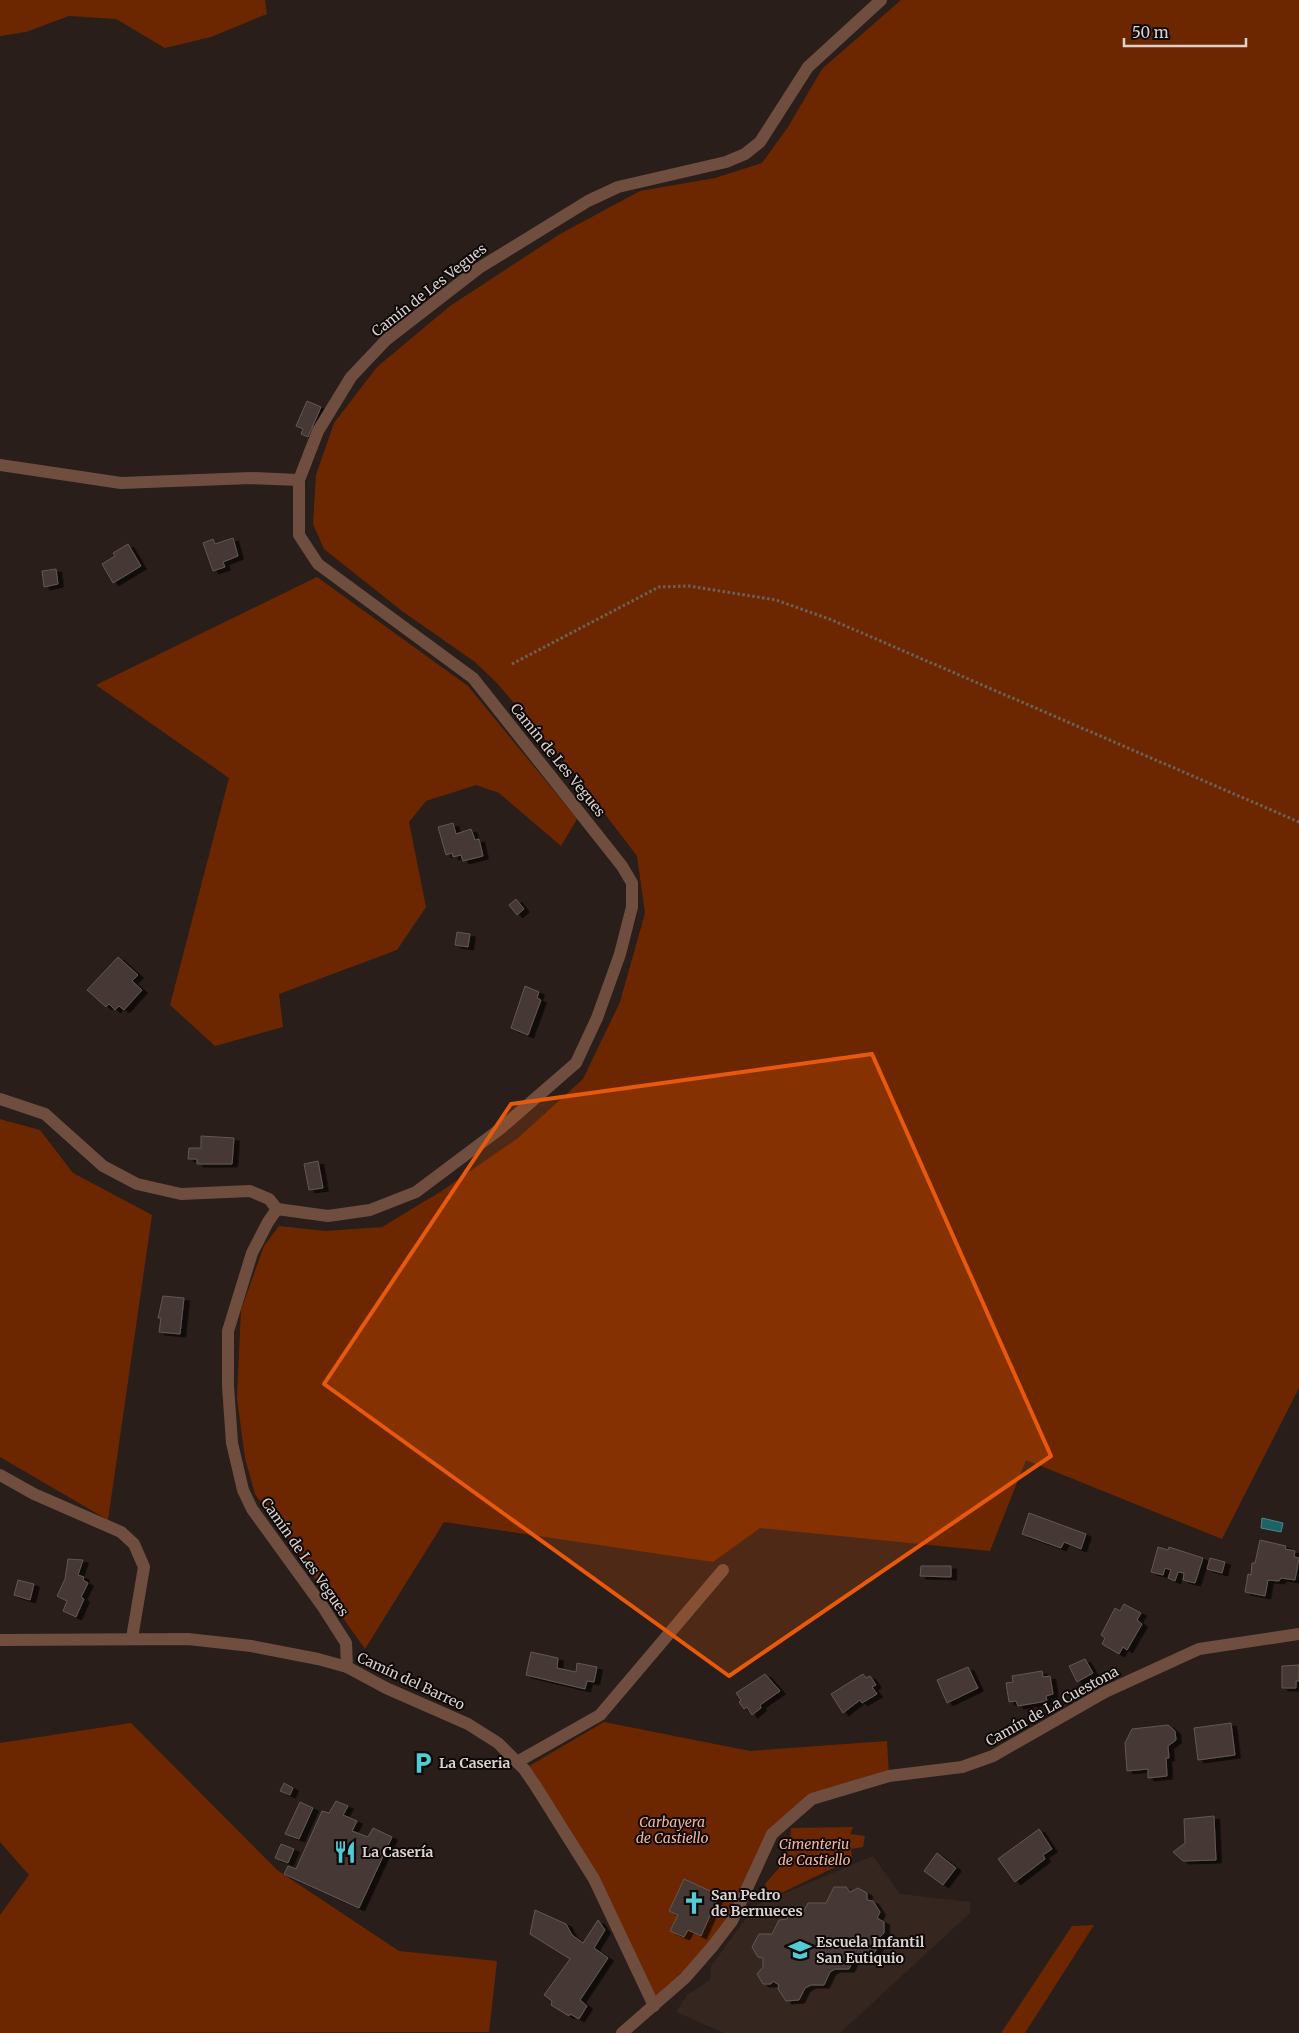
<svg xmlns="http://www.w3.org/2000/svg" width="1299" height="2033" font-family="Merriweather,serif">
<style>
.built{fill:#35261f}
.green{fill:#6d2700}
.water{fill:#1b6367;stroke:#548486}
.building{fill:#453935;stroke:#635752;filter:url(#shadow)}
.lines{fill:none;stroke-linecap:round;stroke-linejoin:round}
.path{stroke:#6b615d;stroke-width:3;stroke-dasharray:2.5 2.5;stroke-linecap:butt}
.minor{stroke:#6f4e3f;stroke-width:12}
.marked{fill:#e8590c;fill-opacity:0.2;stroke:#e8590c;stroke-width:4;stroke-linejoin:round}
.labels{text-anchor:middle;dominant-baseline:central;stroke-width:4;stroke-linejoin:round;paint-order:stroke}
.street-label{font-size:14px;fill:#d9d2cf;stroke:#0e0908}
.poi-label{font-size:14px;font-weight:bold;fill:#d9d2cf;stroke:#0e0908;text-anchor:start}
.park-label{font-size:14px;font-style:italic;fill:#f8b59a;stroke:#0e0908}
</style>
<defs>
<filter id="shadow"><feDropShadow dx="5.5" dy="3" stdDeviation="0" flood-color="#0009"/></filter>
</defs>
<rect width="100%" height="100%" fill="#291e1a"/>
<path class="built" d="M873,1856L900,1894L971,1902L970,1913L840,2033H724L676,2012L687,1995L710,1980L711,1966L756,1905Z"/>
<g class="green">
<path d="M0,0H265L267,14L211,37L165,48L116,19L69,16L26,32L0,36Z"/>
<path d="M901,0H1299V1388L1222,1539L1026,1460L990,1551L760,1528L713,1562L444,1522L365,1649L255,1494L245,1458L237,1398L241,1310L264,1246L279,1226L325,1231L382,1227L440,1192L518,1138L583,1079L620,1002L645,913L637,856L569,767L496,682L475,662L402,611L324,549L313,524L316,475L334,423L377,367L450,306L560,234L640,191L715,178L762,163L788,127L822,69Z"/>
<path d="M317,577L468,686L577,819L561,846L499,793L476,785L426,801L409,822L426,907L397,950L279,994L283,1027L215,1046L170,1005L229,778L96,685Z"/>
<path d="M0,1119L40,1130L73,1173L152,1215L108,1520L0,1457Z"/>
<path d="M604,1722L750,1751L887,1741L889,1776L812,1799L787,1819L732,1921L654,2006L594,1879L524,1769Z"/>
<path d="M131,1723L277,1870L399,1951L497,1961L489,2032L0,2033V1915L29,1875L0,1842V1743Z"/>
<path d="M853,1827L850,1834L865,1836L863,1847L851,1849L852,1859L771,1898L765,1884L780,1867L785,1852L790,1851L791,1828Z"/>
<path d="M1094,1925L1025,2033H1001L1072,1926Z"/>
</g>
<path class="water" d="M1262,1518L1283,1523L1281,1532L1261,1528Z"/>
<g class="building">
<path d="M307,401L321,407L308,437L301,434L303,429L296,426Z"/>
<path d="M233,538L238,556L223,562L225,567L213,571L203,543L213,539L215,544Z"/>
<path d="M128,544L141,566L113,583L102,564L115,556L113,553Z"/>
<path d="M56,569L58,584L44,587L42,571Z"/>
<path d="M453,823L456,834L471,829L475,840L479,839L483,856L463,861L461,855L453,857L452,853L446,855L438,827Z"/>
<path d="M516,899L524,909L517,915L509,905Z"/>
<path d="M457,932L470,934L468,947L455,945Z"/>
<path d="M118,957L138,975L132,981L142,990L124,1010L119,1006L115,1010L109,1004L106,1007L87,990Z"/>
<path d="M525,986L539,992L537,998L541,1000L528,1035L511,1028Z"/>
<path d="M201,1136L234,1138L232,1164H197V1159H188L189,1148H201Z"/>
<path d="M318,1161L323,1188L309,1190L304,1164Z"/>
<path d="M163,1296L184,1298L180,1334L159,1332L161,1318H158Z"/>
<path d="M1029,1513L1086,1534L1081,1549L1064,1542L1061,1548L1022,1534Z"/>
<path d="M1260,1540L1286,1546L1285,1549L1295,1551L1294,1557L1299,1558L1295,1580L1281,1578L1279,1581L1268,1580L1265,1596L1245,1592L1248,1574L1251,1575L1252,1563H1255Z"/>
<path d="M1158,1547L1168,1550L1169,1547L1203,1558L1195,1583L1183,1580L1184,1573L1178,1572L1175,1581L1168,1578L1171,1570L1165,1568L1163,1575L1151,1572Z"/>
<path d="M1210,1558L1225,1562L1222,1573L1207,1569Z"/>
<path d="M68,1559L83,1560L78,1575L84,1577L83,1580L88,1583L81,1597L84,1599L76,1617L63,1611L67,1601L57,1596L65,1579Z"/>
<path d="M921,1566H951V1577L920,1576Z"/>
<path d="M18,1580L34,1584L30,1600L14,1595Z"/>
<path d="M1124,1604L1141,1613L1137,1620L1142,1624L1127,1650L1123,1647L1119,1654L1102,1644L1105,1638L1101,1635L1115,1608L1120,1611Z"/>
<path d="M531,1652L558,1658L557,1668L576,1672L577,1663L597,1667L594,1682L587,1681L585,1689L526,1675Z"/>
<path d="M1085,1659L1093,1673L1077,1682L1069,1666Z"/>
<path d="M1299,1665V1681H1296V1688H1282V1666Z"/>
<path d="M968,1667L978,1688L947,1703L937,1680Z"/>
<path d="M1042,1671L1043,1677L1050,1676L1053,1694L1046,1696L1047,1701L1018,1706L1016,1701L1009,1702L1006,1683L1013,1682L1012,1676Z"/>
<path d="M765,1674L780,1691L760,1705L761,1708L752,1715L747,1707L744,1709L739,1702L741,1700L736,1693Z"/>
<path d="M863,1674L866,1678L870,1676L876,1685L872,1687L877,1694L862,1703L860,1700L843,1713L831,1694Z"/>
<path d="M1231,1723L1235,1755L1198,1760L1194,1728Z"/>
<path d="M1168,1725L1175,1731L1176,1740L1168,1746L1169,1758H1166L1167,1776L1148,1778V1769L1127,1771L1125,1743L1132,1729Z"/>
<path d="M284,1783L293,1788L290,1795L280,1791Z"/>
<path d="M336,1801L348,1806L343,1815L357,1821L352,1831L368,1837L373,1828L392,1837L359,1908L284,1874L288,1866L296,1869L322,1811L329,1813Z"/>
<path d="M300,1802L313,1808L299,1839L285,1834Z"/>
<path d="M1214,1816L1216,1860L1183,1861L1173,1852L1185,1843L1184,1819Z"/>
<path d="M1039,1829L1052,1849L1043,1855L1045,1859L1015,1882L998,1859Z"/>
<path d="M281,1844L294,1849L288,1863L275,1858Z"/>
<path d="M937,1853L956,1868L943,1885L924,1871Z"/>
<path d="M684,1879L719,1895L701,1936L688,1930L684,1937L670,1931L678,1915L669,1911Z"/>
<path d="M834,1887H846L850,1892L858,1888L867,1893V1900L873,1901L880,1912L877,1918L884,1922V1933L879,1938L881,1942L874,1953L856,1954L849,1969H835L830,1972L824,1985H811L805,1988L799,2000L786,2001L778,1989L779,1985L773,1981L771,1984H763L757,1974L763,1967V1958L758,1957L752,1947L759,1934H772L779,1920L787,1919L788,1916H801L808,1903H826Z"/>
<path d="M535,1910L566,1924L572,1935L583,1943L598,1920L605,1930L594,1948L608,1958L580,2000L587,2006L579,2019L570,2014L569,2016L551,2005L552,2001L544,1995L570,1959L530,1934Z"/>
</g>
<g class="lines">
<path class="path" d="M512,664L659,587L689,586L776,600L832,620L1299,822"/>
<g class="minor">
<path d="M0,465L121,483L251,478L299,480"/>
<path d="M0,1099L45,1114L103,1166L137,1184L181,1194L250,1191L269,1199L277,1209"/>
<path d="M0,1475L34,1494L121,1532L134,1544L144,1567L132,1638"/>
<path d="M0,1640L188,1639L251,1646L318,1659L347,1667L386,1688L468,1724L498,1743L524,1769L535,1785L594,1879L654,2006"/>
<path d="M347,1667L346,1643L323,1607L252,1509L243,1490L232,1443L228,1386V1331L252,1253L268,1222L277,1209L328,1216L370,1210L416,1192L500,1129L576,1063L597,1018L620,954L632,907V883L622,866L473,678L318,564L299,535V480L318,431L351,377L386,340L479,268L588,201L618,187L726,162L745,154L760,142L808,67L881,0"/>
<path d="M517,1762L600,1715L723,1570"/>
<path d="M622,2033L685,1978L712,1947L732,1921L772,1834L812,1799L889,1776L962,1767L993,1756L1105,1692L1199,1649L1299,1634"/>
</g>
</g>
<path class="marked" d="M872,1054L1051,1456L729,1676L324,1384L511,1104Z"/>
<defs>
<symbol id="parking-bare" viewBox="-9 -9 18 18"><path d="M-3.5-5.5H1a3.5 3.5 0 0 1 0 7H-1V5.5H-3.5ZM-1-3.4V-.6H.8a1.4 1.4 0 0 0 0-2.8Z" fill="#51ccd4" stroke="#0e0908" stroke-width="2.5" paint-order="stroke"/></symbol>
<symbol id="restaurant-bare" viewBox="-9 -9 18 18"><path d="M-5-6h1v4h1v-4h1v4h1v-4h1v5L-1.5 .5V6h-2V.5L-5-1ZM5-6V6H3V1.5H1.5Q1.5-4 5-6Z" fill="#51ccd4" stroke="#0e0908" stroke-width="2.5" paint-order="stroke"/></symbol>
<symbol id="church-bare" viewBox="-9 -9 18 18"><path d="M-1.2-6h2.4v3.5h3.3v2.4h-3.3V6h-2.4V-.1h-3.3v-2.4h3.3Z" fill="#51ccd4" stroke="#0e0908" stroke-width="2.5" paint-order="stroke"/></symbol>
<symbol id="school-bare" viewBox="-9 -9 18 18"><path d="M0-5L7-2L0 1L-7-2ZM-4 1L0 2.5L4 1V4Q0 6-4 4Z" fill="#51ccd4" stroke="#0e0908" stroke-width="2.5" paint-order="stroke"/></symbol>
</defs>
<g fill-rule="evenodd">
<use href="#parking-bare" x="407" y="1747" width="32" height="32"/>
<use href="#restaurant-bare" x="329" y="1836" width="32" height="32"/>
<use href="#church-bare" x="678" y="1887" width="32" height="32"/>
<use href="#school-bare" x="784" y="1934" width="32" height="32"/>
</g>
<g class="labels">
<g class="street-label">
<text transform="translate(429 290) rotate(-38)">Camín de Les Vegues</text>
<text transform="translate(558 760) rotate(51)">Camín de Les Vegues</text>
<text transform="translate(305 1557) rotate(55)">Camín de Les Vegues</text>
<text transform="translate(411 1681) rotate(25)">Camín del Barreo</text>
<text transform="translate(1052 1706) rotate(-29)">Camín de La Cuestona</text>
</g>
<g class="poi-label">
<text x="439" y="1763">La Caseria</text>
<text x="362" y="1852">La Casería</text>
<text x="711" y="1895">San Pedro<tspan x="711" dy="16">de Bernueces</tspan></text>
<text x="816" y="1942">Escuela Infantil<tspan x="816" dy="16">San Eutiquio</tspan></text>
</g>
<g class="park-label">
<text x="672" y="1822">Carbayera<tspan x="672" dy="16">de Castiello</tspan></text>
<text x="814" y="1844">Cimenteriu<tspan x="814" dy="16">de Castiello</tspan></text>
</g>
</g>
<path d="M1124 38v8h122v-8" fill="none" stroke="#d9d2cf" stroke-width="2.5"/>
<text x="1132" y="38" font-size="15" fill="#d9d2cf" stroke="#0e0908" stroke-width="4" paint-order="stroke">50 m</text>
</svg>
